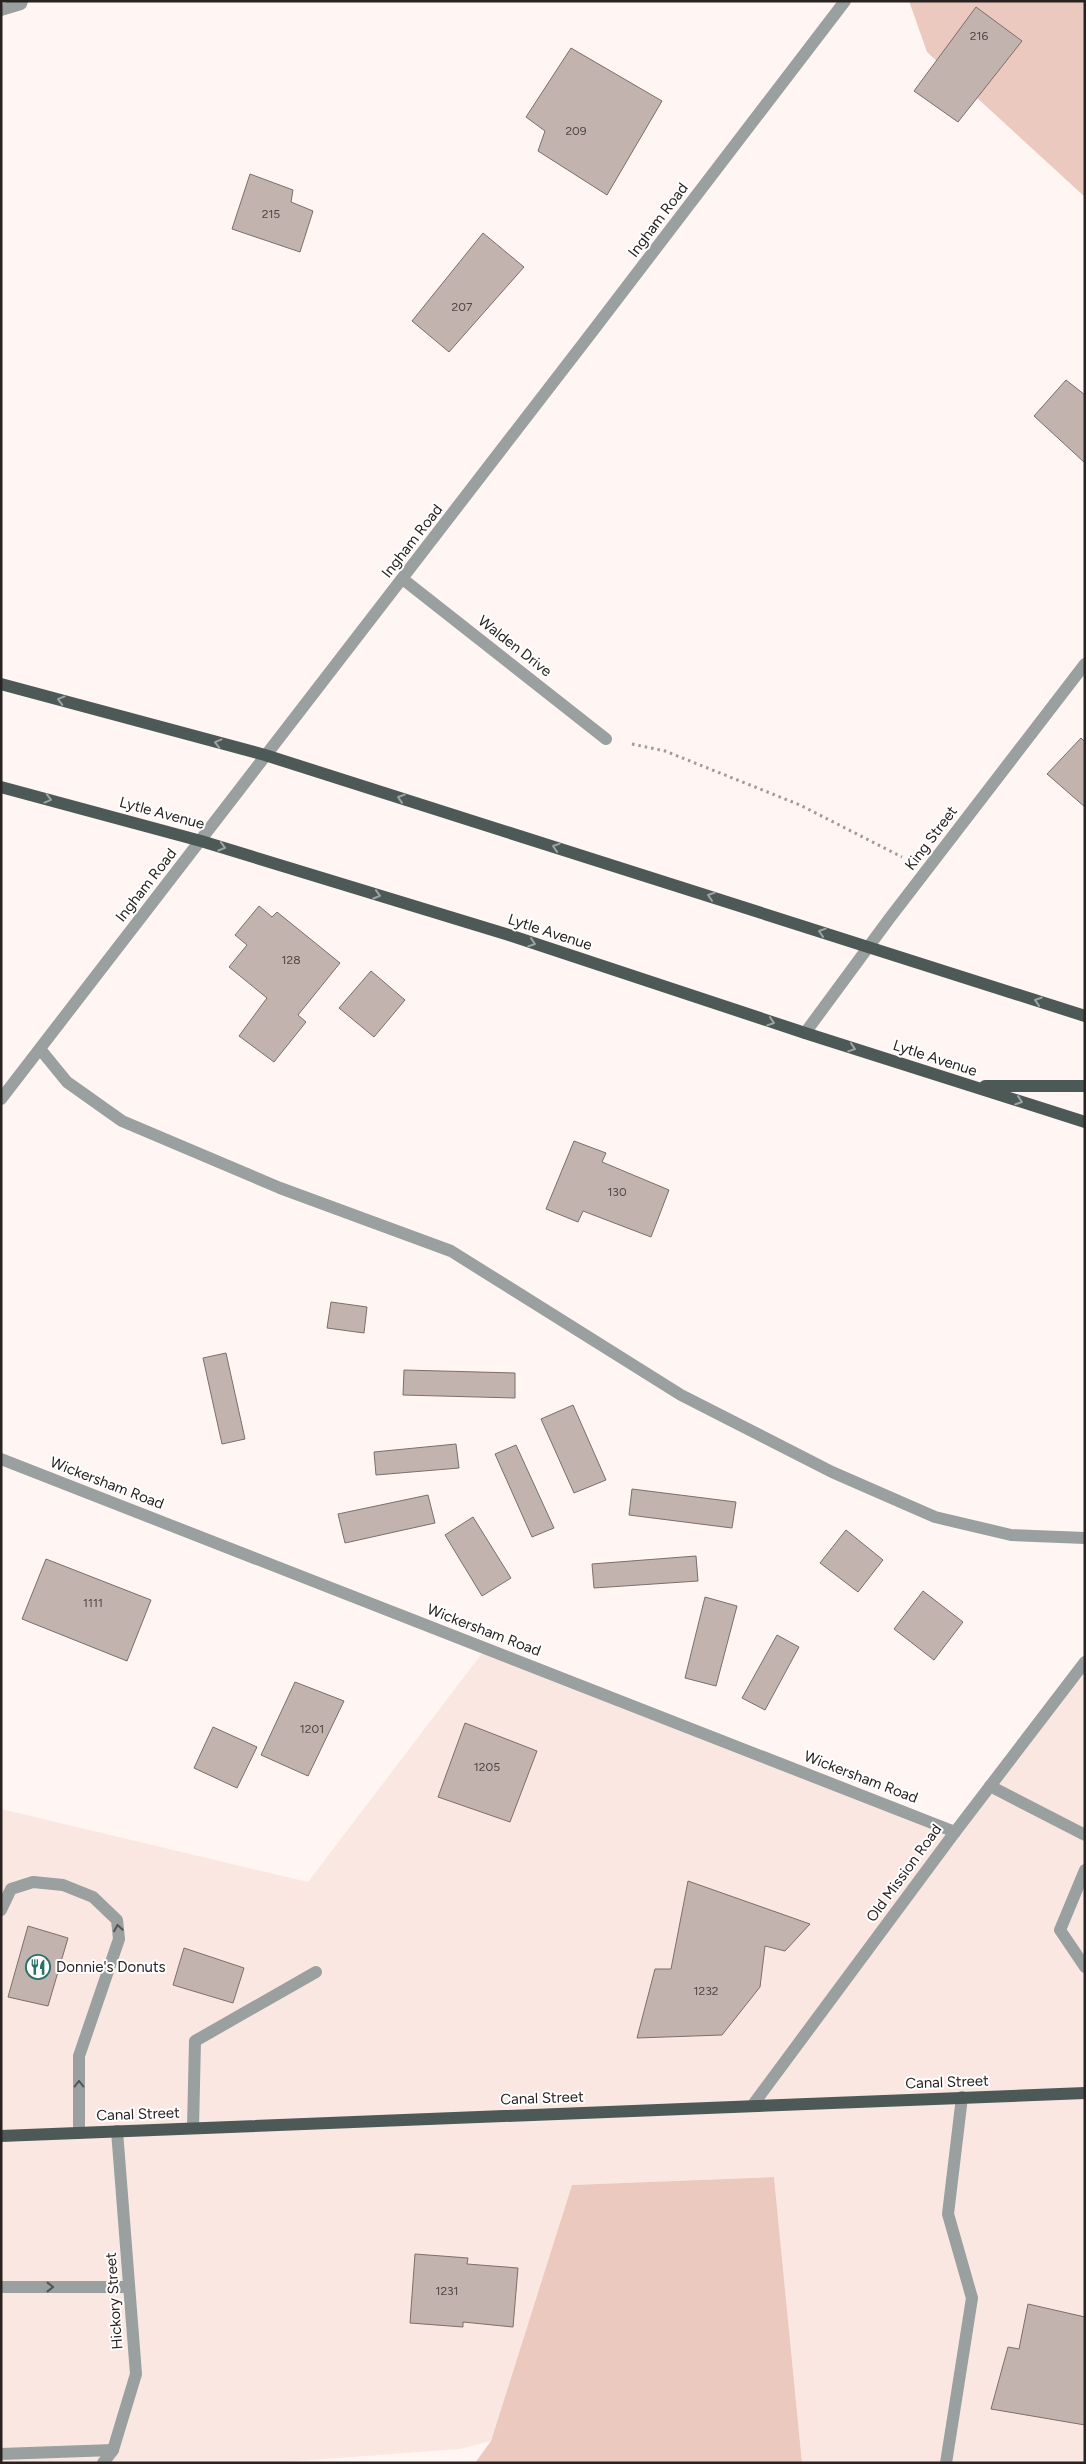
<svg xmlns="http://www.w3.org/2000/svg" width="1086" height="2464" font-family="Figtree,sans-serif">
<style>
.built{fill:#fbe7e1}
.green{fill:#ecc9be}
.building{fill:#c2b3ae;stroke:#7c6e6a}
.lines{fill:none;stroke-linecap:round;stroke-linejoin:round}
.path{stroke:#a29a97;stroke-width:3;stroke-dasharray:2.5 4;stroke-linecap:butt}
.minor{stroke:#99a09f;stroke-width:12}
.major{stroke:#4d5957;stroke-width:12}
.oneway{stroke:#9da4a3}
.oneway2{stroke:#555453}
.labels{text-anchor:middle;dominant-baseline:central;stroke-width:4;stroke-linejoin:round;paint-order:stroke}
.number-label{font-size:12px;fill:#4e4644}
.street-label{font-size:15px;fill:#282220;stroke:#fff}
.poi-label{font-size:15px;fill:#282220;stroke:#fff;text-anchor:start}
</style>
<rect width="100%" height="100%" fill="#fff5f2"/>
<path class="built" d="M486,1648L955,1831L1085,1660V2463H802L774,2177L572,2185L491,2441L460,2449L271,2463H1V1809L308,1882Z"/>
<g class="green">
<path d="M909,1H1085V197L927,52Z"/>
<path d="M774,2177L802,2463H475L491,2441L572,2185Z"/>
</g>
<g class="building">
<path d="M976,7L1022,41L958,122L914,91Z"/>
<path d="M571,48L662,101L607,195L538,151L545,131L526,117Z"/>
<path d="M250,174L293,190L291,202L313,211L300,252L232,229Z"/>
<path d="M483,233L524,267L449,352L412,321Z"/>
<path d="M1066,380L1085,395V463L1034,416Z"/>
<path d="M1081,738L1085,742V807L1047,774Z"/>
<path d="M259,906L272,917L277,912L340,963L298,1015L306,1022L274,1062L239,1036L267,998L229,967L247,945L235,935Z"/>
<path d="M371,971L405,1000L374,1037L339,1008Z"/>
<path d="M574,1141L606,1153L602,1162L669,1190L651,1237L583,1211L578,1222L546,1209Z"/>
<path d="M331,1302L367,1307L364,1333L327,1328Z"/>
<path d="M226,1353L245,1439L222,1444L203,1358Z"/>
<path d="M404,1370L515,1373V1398L403,1395Z"/>
<path d="M573,1405L606,1480L574,1493L541,1419Z"/>
<path d="M456,1444L459,1468L376,1475L374,1452Z"/>
<path d="M516,1445L554,1528L532,1537L495,1454Z"/>
<path d="M632,1489L736,1502L732,1528L629,1515Z"/>
<path d="M428,1495L435,1523L345,1543L338,1514Z"/>
<path d="M473,1517L511,1578L482,1596L445,1535Z"/>
<path d="M846,1530L883,1560L858,1592L820,1563Z"/>
<path d="M696,1556L698,1581L594,1588L592,1564Z"/>
<path d="M46,1559L151,1600L127,1661L22,1619Z"/>
<path d="M923,1591L963,1622L934,1660L894,1629Z"/>
<path d="M705,1597L737,1606L716,1686L685,1678Z"/>
<path d="M777,1635L799,1647L765,1710L742,1698Z"/>
<path d="M295,1682L344,1701L308,1776L261,1755Z"/>
<path d="M465,1723L537,1751L510,1822L438,1797Z"/>
<path d="M213,1727L257,1747L237,1788L194,1768Z"/>
<path d="M688,1881L810,1924L785,1951L765,1946L760,1987L722,2035L637,2038L655,1969H671Z"/>
<path d="M28,1926L68,1938L48,2006L8,1997Z"/>
<path d="M184,1948L244,1968L233,2003L173,1985Z"/>
<path d="M415,2254L468,2258L467,2264L518,2268L513,2327L463,2322V2327L410,2323Z"/>
<path d="M1028,2304L1085,2317V2425L991,2409L1008,2347L1019,2349Z"/>
</g>
<g class="lines">
<path class="path" d="M632,744L665,751L800,805L902,857"/>
<g class="minor">
<path d="M1,10L21,4L22,1"/>
<path d="M404,580L606,739"/>
<path d="M805,1033L889,919L1085,664"/>
<path d="M40,1049L67,1082L122,1121L280,1188L451,1251L681,1395L832,1472L935,1517L1011,1535L1085,1538"/>
<path d="M1,1099C284,734 565,368 845,1"/>
<path d="M1,1459L955,1832"/>
<path d="M990,1786L1085,1835"/>
<path d="M1085,1870L1060,1930L1085,1967"/>
<path d="M1,1910L11,1889L33,1882L63,1885L93,1897L117,1920L119,1939L79,2056V2133"/>
<path d="M752,2106L955,1832L1085,1662"/>
<path d="M193,2128L195,2041L316,1972"/>
<path d="M1,2287H129"/>
<path d="M1,2454L113,2450"/>
<path d="M103,2463L113,2450L136,2374L117,2131"/>
<path d="M946,2463L972,2298L948,2214L962,2097"/>
</g>
<g class="major">
<path d="M1,684L265,755L1085,1016"/>
<path d="M1,787L201,841L509,935L805,1033L1085,1122"/>
<path d="M985,1086H1085"/>
<path d="M1,2136L1085,2093"/>
</g>
</g>
<defs><path id="oneway-chevron" d="M-2-3.5L2.5 0L-2 3.5" fill="none" stroke-width="1.6" stroke-linecap="round" stroke-linejoin="round" transform="scale(1.25)"/></defs>
<g class="oneway">
<use href="#oneway-chevron" transform="translate(61 700) rotate(-165)"/>
<use href="#oneway-chevron" transform="translate(218 743) rotate(-165)"/>
<use href="#oneway-chevron" transform="translate(401 798) rotate(-162)"/>
<use href="#oneway-chevron" transform="translate(48 799) rotate(15)"/>
<use href="#oneway-chevron" transform="translate(222 847) rotate(17)"/>
<use href="#oneway-chevron" transform="translate(556 847) rotate(-162)"/>
<use href="#oneway-chevron" transform="translate(377 895) rotate(17)"/>
<use href="#oneway-chevron" transform="translate(711 896) rotate(-162)"/>
<use href="#oneway-chevron" transform="translate(822 932) rotate(-162)"/>
<use href="#oneway-chevron" transform="translate(532 943) rotate(18)"/>
<use href="#oneway-chevron" transform="translate(1038 1001) rotate(-162)"/>
<use href="#oneway-chevron" transform="translate(771 1022) rotate(18)"/>
<use href="#oneway-chevron" transform="translate(852 1048) rotate(18)"/>
<use href="#oneway-chevron" transform="translate(1019 1101) rotate(18)"/>
</g>
<g class="oneway2">
<use href="#oneway-chevron" transform="translate(118 1928) rotate(-99)"/>
<use href="#oneway-chevron" transform="translate(79 2084) rotate(-90)"/>
<use href="#oneway-chevron" transform="translate(50 2287)"/>
</g>
<defs>
<symbol id="restaurant-ring" viewBox="-11 -11 22 22"><circle r="9.5" fill="#fff" stroke="#287068" stroke-width="1.5"/><path d="M-5-6h1v4h1v-4h1v4h1v-4h1v5L-1.5 .5V6h-2V.5L-5-1ZM5-6V6H3V1.5H1.5Q1.5-4 5-6Z" fill="#287068"/></symbol>
</defs>
<g fill-rule="evenodd">
<use href="#restaurant-ring" x="24" y="1953" width="28" height="28"/>
</g>
<g class="labels">
<g class="number-label">
<text x="979" y="36">216</text>
<text x="576" y="131">209</text>
<text x="271" y="214">215</text>
<text x="462" y="307">207</text>
<text x="291" y="960">128</text>
<text x="617" y="1192">130</text>
<text x="93" y="1603">1111</text>
<text x="312" y="1729">1201</text>
<text x="487" y="1767">1205</text>
<text x="706" y="1991">1232</text>
<text x="447" y="2291">1231</text>
</g>
<g class="street-label">
<text transform="translate(658 220) rotate(-53)">Ingham Road</text>
<text transform="translate(412 541) rotate(-52)">Ingham Road</text>
<text transform="translate(515 646) rotate(38)">Walden Drive</text>
<text transform="translate(162 813) rotate(15)">Lytle Avenue</text>
<text transform="translate(931 838) rotate(-53)">King Street</text>
<text transform="translate(146 885) rotate(-52)">Ingham Road</text>
<text transform="translate(550 932) rotate(18)">Lytle Avenue</text>
<text transform="translate(935 1058) rotate(18)">Lytle Avenue</text>
<text transform="translate(107 1483) rotate(21)">Wickersham Road</text>
<text transform="translate(484 1630) rotate(21)">Wickersham Road</text>
<text transform="translate(861 1777) rotate(21)">Wickersham Road</text>
<text transform="translate(904 1873) rotate(-54)">Old Mission Road</text>
<text transform="translate(947 2082) rotate(-2)">Canal Street</text>
<text transform="translate(542 2098) rotate(-2)">Canal Street</text>
<text transform="translate(138 2114) rotate(-2)">Canal Street</text>
<text transform="translate(114 2301) rotate(-94)">Hickory Street</text>
</g>
<g class="poi-label">
<text x="56" y="1967">Donnie's Donuts</text>
</g>
</g>
<rect width="1086" height="2464" fill="none" stroke="#282220" stroke-width="5"/>
</svg>
